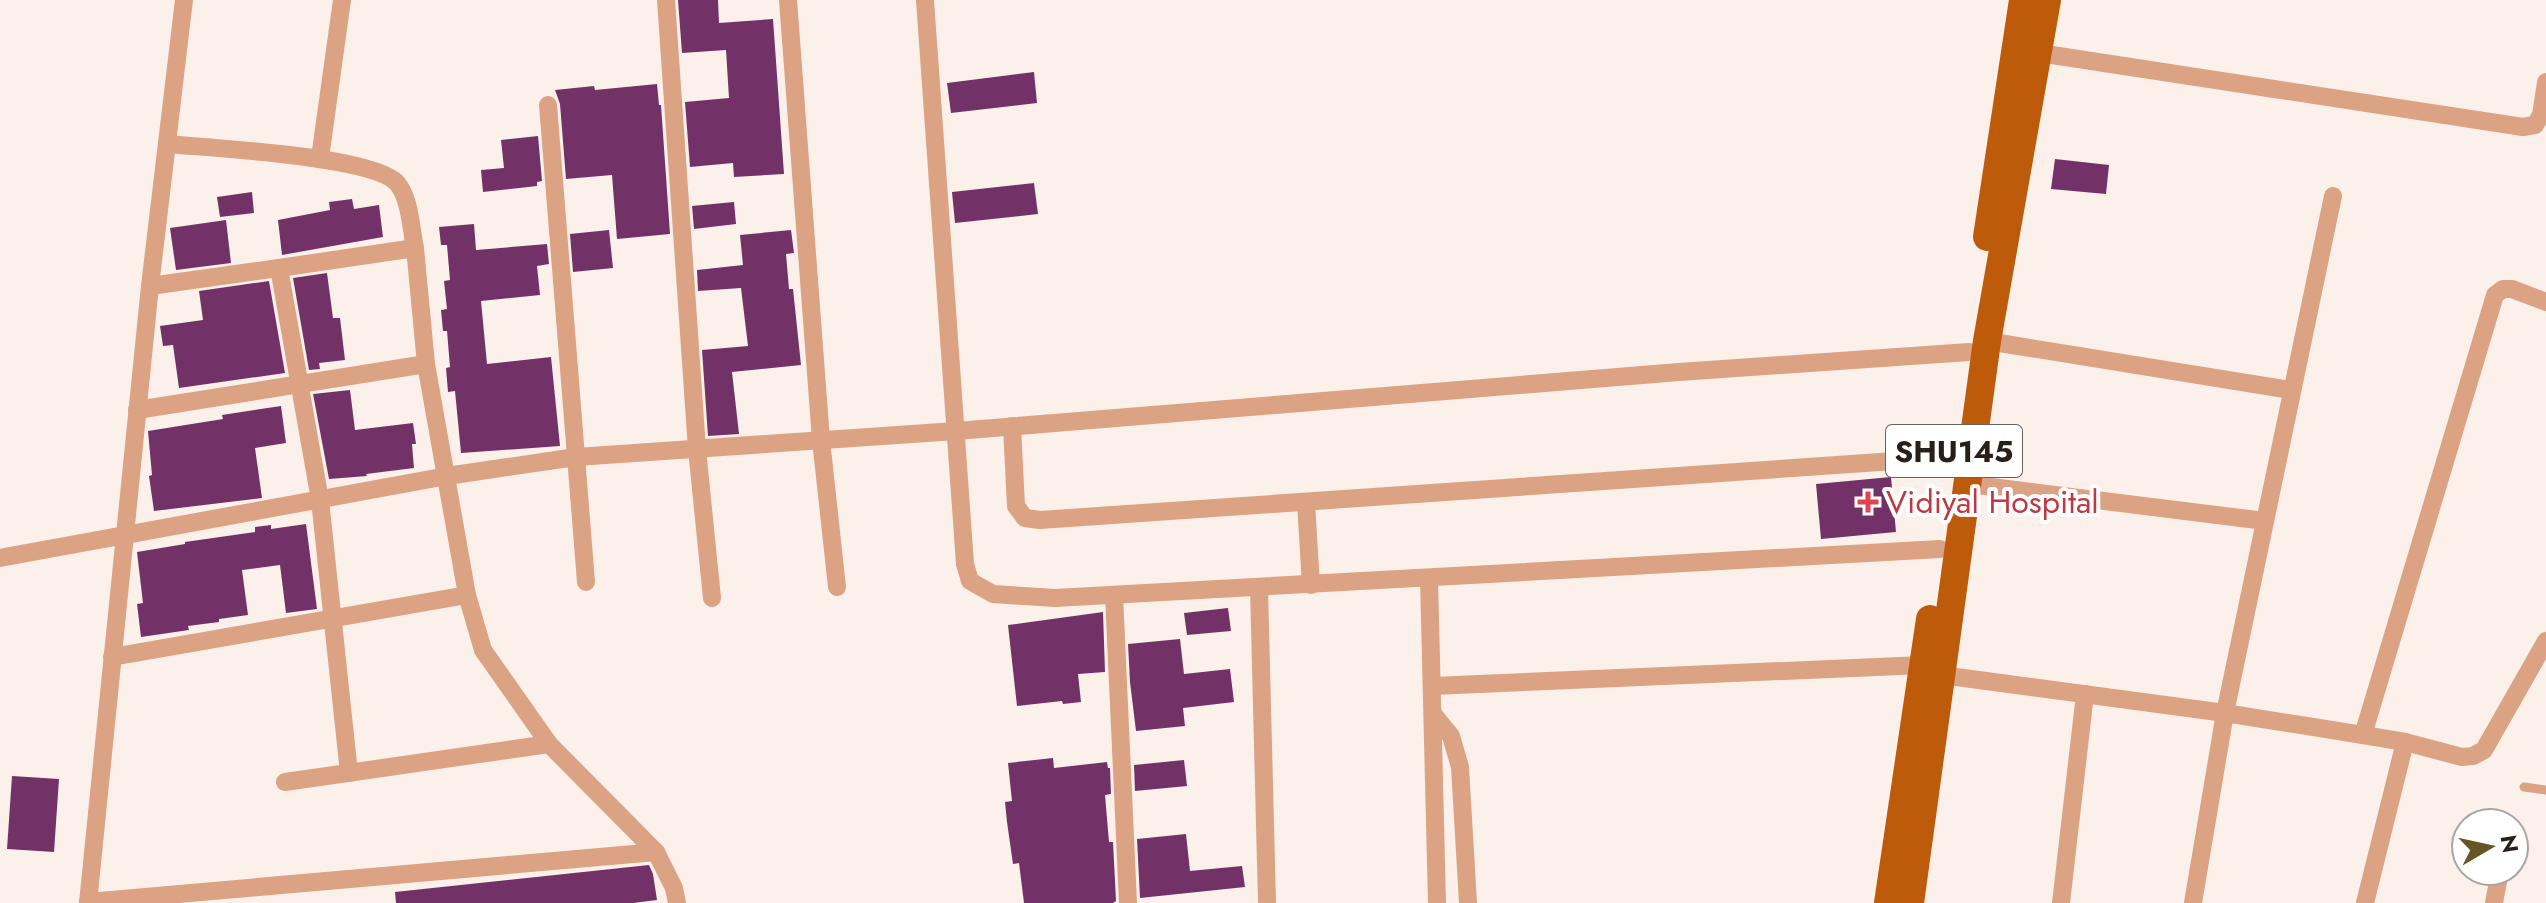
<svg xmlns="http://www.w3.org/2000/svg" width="2546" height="903" font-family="Jost,sans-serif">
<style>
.building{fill:#723268}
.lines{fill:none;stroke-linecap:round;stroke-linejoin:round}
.service{stroke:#dba384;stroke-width:9}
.minor{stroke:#dba384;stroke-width:18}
.primary{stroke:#be5b0b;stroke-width:28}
.health-dot{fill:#e0444e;stroke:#fff;stroke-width:3}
.labels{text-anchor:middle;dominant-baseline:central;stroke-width:8;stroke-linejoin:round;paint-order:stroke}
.shield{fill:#fff;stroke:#68625f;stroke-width:2}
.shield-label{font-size:30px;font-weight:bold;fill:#281e1a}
.health-label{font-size:32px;fill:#be3a42;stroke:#fff;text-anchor:start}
</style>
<rect width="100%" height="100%" fill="#fcf0eb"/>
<g class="building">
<path d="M678,0H718L719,23L773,19L784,174L734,177L733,163L690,167L685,102L729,98L726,50L682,53Z"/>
<path d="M1034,72L1037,103L951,113L947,83Z"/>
<path d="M657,84L659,105H661L670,234L617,239L612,175L566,179L560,104L555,90L594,86L595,90Z"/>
<path d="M538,136L542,181L537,182V186L483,192L481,170L504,168L501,140Z"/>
<path d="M2055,159L2109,165L2106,194L2051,189Z"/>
<path d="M1034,183L1038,214L955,223L952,192Z"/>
<path d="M252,192L254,213L220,217L217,197Z"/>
<path d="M352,199L354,209L379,205L383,237L282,255L278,220L330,210L329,202Z"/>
<path d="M734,202L736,224L694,229L692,206Z"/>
<path d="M226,220L231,263L176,270L170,228Z"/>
<path d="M474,224L476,250L547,244L549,264L537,266L540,295L481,301L487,364L551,357L560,446L461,453L455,391L448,392L446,368L450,367L447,331H443L441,310L447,309L444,281L450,280L447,245H441L439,227Z"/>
<path d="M609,230L613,268L573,272L570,234Z"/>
<path d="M791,230L794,253L786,254L789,289H793L801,365L732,372L739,434L708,436L702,350L748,346L741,288L698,291L697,270L743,265L740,235Z"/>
<path d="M327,273L333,318H340L345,360L319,363L320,369L309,370L293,278Z"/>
<path d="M269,281L285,373L179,388L173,345L163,346L160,326L203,320L199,291Z"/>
<path d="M350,390L355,430L413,423L416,444H412L414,468L366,474L367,476L329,479L313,394Z"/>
<path d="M281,406L286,443L255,448L262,498L154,511L149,476L152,475L148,431L223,419L222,415Z"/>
<path d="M1891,477L1896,532L1821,539L1816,484Z"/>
<path d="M306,524L317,609L286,613L280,565L242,570L248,615L219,619V622L188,626L189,630L141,637L137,604L143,603L137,552L185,544V542L255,532V527L271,525V529Z"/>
<path d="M1228,608L1231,631L1187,635L1184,613Z"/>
<path d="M1103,612L1105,672L1078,674L1081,702L1063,704L1062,701L1017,706L1008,625Z"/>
<path d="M1180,639L1184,674L1230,669L1234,702L1183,708L1185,726L1136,731L1130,682L1128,644Z"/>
<path d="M1053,758L1054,768L1107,762L1108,768H1110L1111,794L1105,795L1109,842H1113L1116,901L1113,903H1024L1019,863L1013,864L1007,822L1005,802L1012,801L1008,763Z"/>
<path d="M1184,760L1187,786L1135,791L1134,765Z"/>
<path d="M12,776L59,779L54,852L7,849Z"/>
<path d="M1186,834L1190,871L1242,866L1245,887L1140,898L1137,839Z"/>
<path d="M649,865L653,874L657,900L633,903H396L395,892Z"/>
</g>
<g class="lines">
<path class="service" d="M2524,787L2546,790"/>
<g class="minor">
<path d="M666,0L697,449L712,598"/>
<path d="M788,0L821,440L837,587"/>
<path d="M925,0L965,564L970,581L993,594L1055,598L1940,549"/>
<path d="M2039,53L2523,127L2535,125L2541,115L2546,82"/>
<path d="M548,105L586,582"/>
<path d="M167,144C209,148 373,156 397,183C410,198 411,229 415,248"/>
<path d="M320,158L342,0"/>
<path d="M279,268L415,248L426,364L467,595L483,650L549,744L656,852L674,888L677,903"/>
<path d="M150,286L279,268L320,500L349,773"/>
<path d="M1987,341L2291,390"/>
<path d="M137,410L426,364"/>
<path d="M1012,426L1016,506L1025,518L1040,520L1953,457"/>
<path d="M1968,484L2265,521"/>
<path d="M1306,502L1311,585"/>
<path d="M0,558L447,476L576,457L956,431L1679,372L1969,352"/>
<path d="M1429,579L1437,903"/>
<path d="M1259,588L1267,903"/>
<path d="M1114,595L1128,903"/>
<path d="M112,657L467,595"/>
<path d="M1941,675L2225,713L2363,735L2405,742L2462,757L2473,756L2484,750L2546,641"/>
<path d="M1432,686L1923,665"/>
<path d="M1433,714L1451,736L1460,767L1468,903"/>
<path d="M2363,735L2495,295L2503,289H2512L2546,302"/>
<path d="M285,782L549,744"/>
<path d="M88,902L656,852"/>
<path d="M88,903L150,286L184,0"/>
<path d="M2061,903L2085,694"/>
<path d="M2193,903L2225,713L2333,196"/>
<path d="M2365,903L2405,742"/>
<path d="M2494,903L2500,871"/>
</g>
<g class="primary">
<path d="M1987,237L2023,0"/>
<path d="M1888,903L1930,619"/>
<path d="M1910,903L1987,341L2047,0"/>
</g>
</g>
<path class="health-dot" d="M1864 490h8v8h8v8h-8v8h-8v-8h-8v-8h8z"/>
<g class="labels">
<rect class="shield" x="1886" y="425" width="136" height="52" rx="6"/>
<g class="shield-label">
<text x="1954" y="451">SHU145</text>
</g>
<g class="health-label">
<text x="1886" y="502">Vidiyal Hospital</text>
</g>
</g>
<g transform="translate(2490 847) rotate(81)"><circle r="38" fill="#ffffff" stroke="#a9a5a3" stroke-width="2"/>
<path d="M0-6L14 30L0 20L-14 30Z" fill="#655623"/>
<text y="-12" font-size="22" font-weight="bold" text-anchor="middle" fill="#281e1a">N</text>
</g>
</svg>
